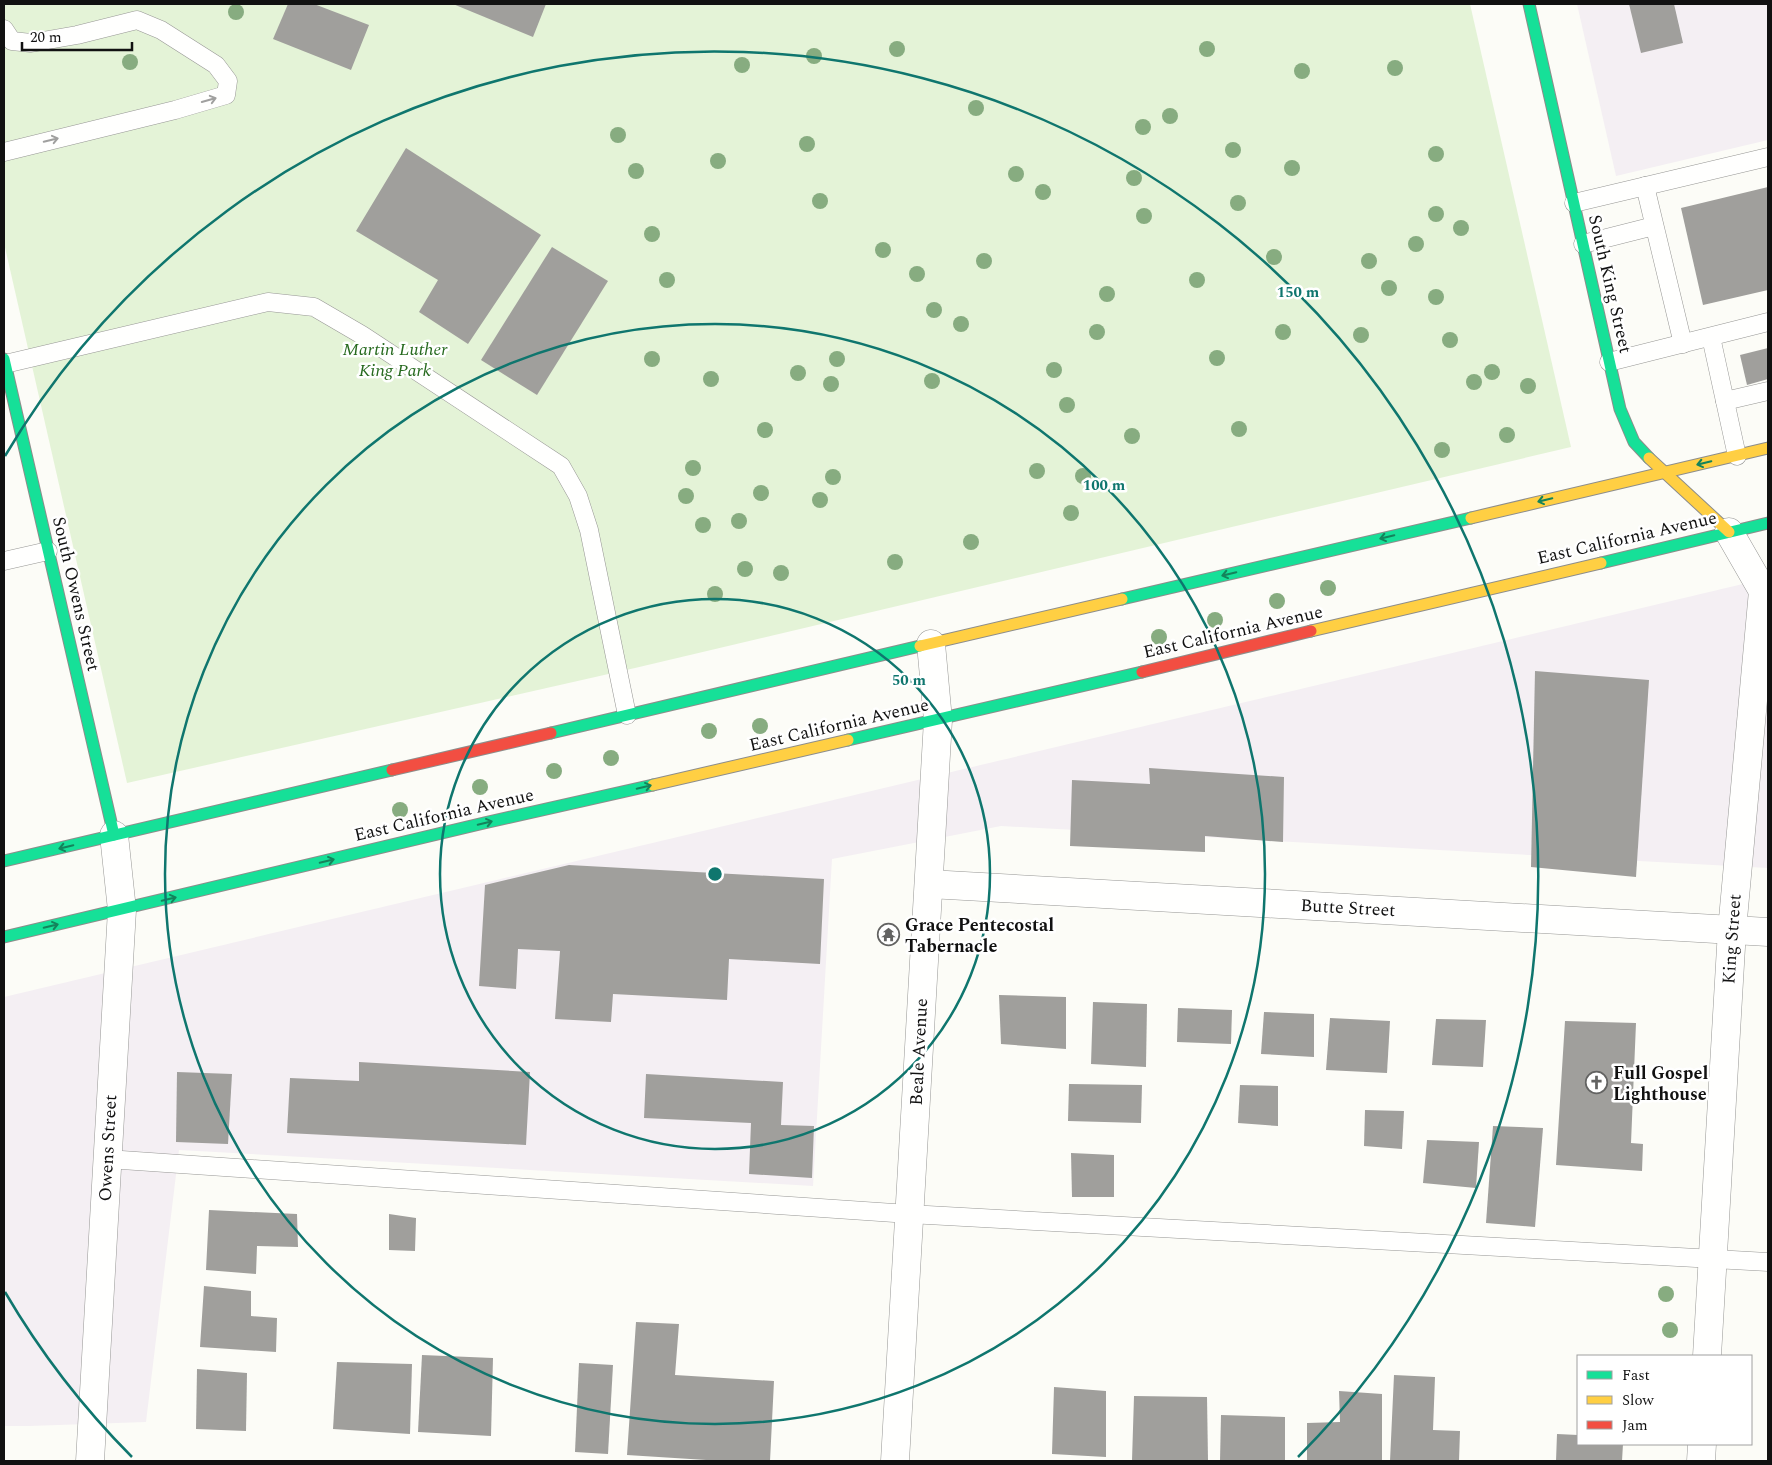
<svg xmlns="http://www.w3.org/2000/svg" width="1772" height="1465" font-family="Spectral,serif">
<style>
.industrial{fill:#f4eff3}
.green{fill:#e4f3d7}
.building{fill:#a09f9c}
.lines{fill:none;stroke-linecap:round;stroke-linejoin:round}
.lane-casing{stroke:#979795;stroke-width:19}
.street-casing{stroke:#979795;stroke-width:29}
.fast-casing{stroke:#8d8d8b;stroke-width:13}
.slow-casing{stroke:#8d8d8b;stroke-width:13}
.jam-casing{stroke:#8d8d8b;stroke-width:13}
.lane{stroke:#fffffe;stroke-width:18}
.street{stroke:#fffffe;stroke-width:28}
.fast{stroke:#16e098;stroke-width:11}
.slow{stroke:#ffcf43;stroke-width:11}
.jam{stroke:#f24e42;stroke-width:11}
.tree{fill:#87ac80}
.oneway{stroke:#a0a09f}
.oneway2{stroke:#14835b}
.ring{fill:none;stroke:#0f766e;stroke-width:2.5}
.labels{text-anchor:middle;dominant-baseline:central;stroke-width:5;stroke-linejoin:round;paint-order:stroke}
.street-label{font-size:18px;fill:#111;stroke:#fff}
.park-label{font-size:18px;font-style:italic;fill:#276a1f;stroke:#fff}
.poi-label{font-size:18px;font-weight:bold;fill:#111;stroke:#fff;text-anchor:start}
.centre{fill:#0f766e;stroke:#fff;stroke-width:2.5}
.ring-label{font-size:15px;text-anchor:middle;font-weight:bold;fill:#0f766e;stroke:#fff;stroke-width:5;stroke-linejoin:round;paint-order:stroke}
</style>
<rect width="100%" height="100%" fill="#fcfcf7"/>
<g class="industrial">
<path d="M1577,4H1768V140L1616,176Z"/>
<path d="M1768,578V868L1001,826L832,859L813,1186L179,1150L146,1422L29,1426H4V997Z"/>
</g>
<path class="green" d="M4,4H1470L1571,447L635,668L127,783L4,243Z"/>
<g class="building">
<path d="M288,4H314L369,25L351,70L273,39Z"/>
<path d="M453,4H546L533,37Z"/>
<path d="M1629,4H1674L1683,43L1641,53Z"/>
<path d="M406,148L541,235L468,344L419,312L438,280L356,231Z"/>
<path d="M1768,187V290L1703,305L1681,208Z"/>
<path d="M552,247L608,281L537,395L481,360Z"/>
<path d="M1768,348V379L1747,385L1740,355Z"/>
<path d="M1535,671L1649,680L1636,877L1531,867Z"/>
<path d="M1149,768L1284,777L1283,842L1205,836V852L1070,846L1072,780L1150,784Z"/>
<path d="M569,865L824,879L820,964L729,959L727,1000L613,994L611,1022L555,1019L560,951L518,949L516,989L479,986L485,885Z"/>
<path d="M999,995L1066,997V1049L1001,1044Z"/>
<path d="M1093,1002L1147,1004L1146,1067L1091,1064Z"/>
<path d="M1178,1008L1232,1010L1231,1044L1177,1042Z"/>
<path d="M1264,1012L1314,1014V1057L1261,1054Z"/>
<path d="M1330,1018L1390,1021L1387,1073L1326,1070Z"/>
<path d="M1436,1019L1486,1020L1483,1067L1432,1065Z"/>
<path d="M1565,1021L1636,1023L1631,1143L1643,1144L1642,1171L1556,1165Z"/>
<path d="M359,1062L530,1072L526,1145L287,1133L290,1078L359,1081Z"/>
<path d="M177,1072L232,1074L228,1144L176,1142Z"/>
<path d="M646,1074L783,1082L781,1125L814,1126L812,1178L749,1174L751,1123L644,1118Z"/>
<path d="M1069,1084L1142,1085L1141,1123L1068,1121Z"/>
<path d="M1240,1085L1278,1086V1126L1238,1123Z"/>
<path d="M1365,1110L1404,1111L1402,1149L1364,1146Z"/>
<path d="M1493,1126L1543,1128L1535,1227L1486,1223Z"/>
<path d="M1427,1140L1479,1142L1476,1188L1423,1183Z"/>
<path d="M1071,1153L1114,1155V1197H1072Z"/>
<path d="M209,1210L297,1214L298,1247L257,1246L256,1274L206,1270Z"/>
<path d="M389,1214L416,1218L415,1251L389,1250Z"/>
<path d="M204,1286L251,1291V1316L277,1318L276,1352L200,1347Z"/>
<path d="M636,1322L679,1324L675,1375L774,1381L770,1461H722L627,1455Z"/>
<path d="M422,1355L493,1358L491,1436L418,1432Z"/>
<path d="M337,1362L412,1364L410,1434L333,1429Z"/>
<path d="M579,1363L613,1365L608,1454L575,1452Z"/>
<path d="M197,1369L247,1373L246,1431L196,1429Z"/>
<path d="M1394,1375L1435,1377L1433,1430L1460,1431L1459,1461H1390Z"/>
<path d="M1054,1387L1106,1391V1457L1052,1454Z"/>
<path d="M1339,1391L1382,1394V1461H1307V1423L1340,1422Z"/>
<path d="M1134,1396L1207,1397L1208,1461H1132Z"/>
<path d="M1221,1415L1285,1417V1461H1220Z"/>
<path d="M1557,1434L1578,1435V1444H1623L1622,1461H1556Z"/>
</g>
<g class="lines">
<defs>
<g id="lane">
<path d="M4,29L12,41L31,43L77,35L137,20L161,30L216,65L228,81L226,95L175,110L4,152"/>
<path d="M1645,186L1683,344"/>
<path d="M1574,203L1768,157"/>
<path d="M1583,244L1654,226"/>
<path d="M1711,337L1737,456"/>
<path d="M1609,362L1768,322"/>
<path d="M5,364L268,302L314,307L362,335L561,466L578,496L589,530L627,715"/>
<path d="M1725,401L1768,391"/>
<path d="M4,561L48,551"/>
<path d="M107,1159L909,1214L1768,1262"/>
</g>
<g id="street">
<path d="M929,884L1768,932"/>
<path d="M1707,1356L1732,930L1763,591L1729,532"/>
<path d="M90,1461L122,910L114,835"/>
<path d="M895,1461L938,720L931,644"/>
<path d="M1701,1461L1702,1444"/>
</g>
<g id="fast">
<path d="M1529,4L1620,409L1634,442L1649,458"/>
<path d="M4,359L114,835"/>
<path d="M1601,563L1768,523"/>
<path d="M1122,599L1471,518"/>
<path d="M551,733L920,646"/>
<path d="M848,740L1142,672"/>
<path d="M4,861L392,770"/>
<path d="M4,937L484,823L653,785"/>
</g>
<g id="slow">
<path d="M1649,458L1729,532"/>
<path d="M1471,518L1768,448"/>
<path d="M1311,631L1601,563"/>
<path d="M920,646L1122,599"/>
<path d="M653,785L848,740"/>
</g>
<g id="jam">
<path d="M1142,672L1311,631"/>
<path d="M392,770L551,733"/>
</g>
</defs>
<use href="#lane" class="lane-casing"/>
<use href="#street" class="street-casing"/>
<use href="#fast" class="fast-casing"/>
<use href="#slow" class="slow-casing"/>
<use href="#jam" class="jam-casing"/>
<use href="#lane" class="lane"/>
<use href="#street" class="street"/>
<use href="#fast" class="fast"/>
<use href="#slow" class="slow"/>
<use href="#jam" class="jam"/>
</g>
<g class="tree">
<circle cx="236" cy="12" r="8"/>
<circle cx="897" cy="49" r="8"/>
<circle cx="1207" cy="49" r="8"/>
<circle cx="814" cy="56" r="8"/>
<circle cx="130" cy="62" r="8"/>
<circle cx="742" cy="65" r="8"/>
<circle cx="1395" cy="68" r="8"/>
<circle cx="1302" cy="71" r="8"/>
<circle cx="976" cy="108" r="8"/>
<circle cx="1170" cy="116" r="8"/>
<circle cx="1143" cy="127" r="8"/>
<circle cx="618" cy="135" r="8"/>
<circle cx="807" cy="144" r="8"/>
<circle cx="1233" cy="150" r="8"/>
<circle cx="1436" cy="154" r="8"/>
<circle cx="718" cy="161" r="8"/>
<circle cx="1292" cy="168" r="8"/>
<circle cx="636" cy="171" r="8"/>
<circle cx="1016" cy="174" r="8"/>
<circle cx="1134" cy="178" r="8"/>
<circle cx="1043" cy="192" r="8"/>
<circle cx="820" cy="201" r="8"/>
<circle cx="1238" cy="203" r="8"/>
<circle cx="1436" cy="214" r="8"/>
<circle cx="1144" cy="216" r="8"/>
<circle cx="1461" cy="228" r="8"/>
<circle cx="652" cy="234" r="8"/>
<circle cx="1416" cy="244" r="8"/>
<circle cx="883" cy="250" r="8"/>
<circle cx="1274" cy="257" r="8"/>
<circle cx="984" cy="261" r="8"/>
<circle cx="1369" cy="261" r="8"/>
<circle cx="917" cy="274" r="8"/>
<circle cx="667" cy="280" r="8"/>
<circle cx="1197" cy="280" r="8"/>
<circle cx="1389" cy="288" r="8"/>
<circle cx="1107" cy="294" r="8"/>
<circle cx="1436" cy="297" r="8"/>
<circle cx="934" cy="310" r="8"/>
<circle cx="961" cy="324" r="8"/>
<circle cx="1097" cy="332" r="8"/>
<circle cx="1283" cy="332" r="8"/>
<circle cx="1361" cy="335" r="8"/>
<circle cx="1450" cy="340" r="8"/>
<circle cx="1217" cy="358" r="8"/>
<circle cx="652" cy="359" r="8"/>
<circle cx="837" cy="359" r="8"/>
<circle cx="1054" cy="370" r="8"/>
<circle cx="1492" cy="372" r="8"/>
<circle cx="798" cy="373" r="8"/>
<circle cx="711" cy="379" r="8"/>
<circle cx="932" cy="381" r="8"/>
<circle cx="1474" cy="382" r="8"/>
<circle cx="831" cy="384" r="8"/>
<circle cx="1528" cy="386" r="8"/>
<circle cx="1067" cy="405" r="8"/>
<circle cx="1239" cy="429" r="8"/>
<circle cx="765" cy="430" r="8"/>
<circle cx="1507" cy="435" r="8"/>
<circle cx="1132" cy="436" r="8"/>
<circle cx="1442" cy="450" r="8"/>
<circle cx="693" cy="468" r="8"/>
<circle cx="1037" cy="471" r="8"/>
<circle cx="1083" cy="476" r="8"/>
<circle cx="833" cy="477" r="8"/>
<circle cx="761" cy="493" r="8"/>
<circle cx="686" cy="496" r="8"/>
<circle cx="820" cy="500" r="8"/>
<circle cx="1071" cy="513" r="8"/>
<circle cx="739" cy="521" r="8"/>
<circle cx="703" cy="525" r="8"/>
<circle cx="971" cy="542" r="8"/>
<circle cx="895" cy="562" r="8"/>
<circle cx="745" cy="569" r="8"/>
<circle cx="781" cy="573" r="8"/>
<circle cx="1328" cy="588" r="8"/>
<circle cx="715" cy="594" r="8"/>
<circle cx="1277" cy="601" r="8"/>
<circle cx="1215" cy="620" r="8"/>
<circle cx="1159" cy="637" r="8"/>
<circle cx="760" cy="726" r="8"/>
<circle cx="709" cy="731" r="8"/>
<circle cx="611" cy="758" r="8"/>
<circle cx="554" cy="771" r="8"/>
<circle cx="480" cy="787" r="8"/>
<circle cx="400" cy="810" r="8"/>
<circle cx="1666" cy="1294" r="8"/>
<circle cx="1670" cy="1330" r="8"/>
</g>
<defs><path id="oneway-shaft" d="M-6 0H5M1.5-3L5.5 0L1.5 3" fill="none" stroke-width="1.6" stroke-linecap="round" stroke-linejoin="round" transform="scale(1.25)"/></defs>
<g class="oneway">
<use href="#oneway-shaft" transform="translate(209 100) rotate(-16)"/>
<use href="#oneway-shaft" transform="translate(51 140) rotate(-14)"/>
</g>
<g class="oneway2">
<use href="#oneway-shaft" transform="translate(1704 463) rotate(167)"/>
<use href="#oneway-shaft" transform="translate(1545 500) rotate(167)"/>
<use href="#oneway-shaft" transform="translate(1387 537) rotate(167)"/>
<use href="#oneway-shaft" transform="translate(1229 574) rotate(167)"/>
<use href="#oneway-shaft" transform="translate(644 787) rotate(-13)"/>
<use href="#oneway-shaft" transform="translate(485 823) rotate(-13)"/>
<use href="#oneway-shaft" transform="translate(66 847) rotate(167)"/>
<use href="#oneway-shaft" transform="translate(327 861) rotate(-13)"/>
<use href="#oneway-shaft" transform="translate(169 899) rotate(-14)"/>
<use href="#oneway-shaft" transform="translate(51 926) rotate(-13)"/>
</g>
<g class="ring">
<circle cx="715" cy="874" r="275"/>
<circle cx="715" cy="874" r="550"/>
<path d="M132 1457A824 824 0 0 1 5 1292M5 456A824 824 0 1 1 1298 1457"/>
</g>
<defs>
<symbol id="temple-ring" viewBox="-11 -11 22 22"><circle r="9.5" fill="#fff" stroke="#636362" stroke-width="1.5"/><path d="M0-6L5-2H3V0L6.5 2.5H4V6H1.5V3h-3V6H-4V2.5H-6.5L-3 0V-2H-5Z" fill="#636362"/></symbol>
<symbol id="church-ring" viewBox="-11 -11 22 22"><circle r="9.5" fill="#fff" stroke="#636362" stroke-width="1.5"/><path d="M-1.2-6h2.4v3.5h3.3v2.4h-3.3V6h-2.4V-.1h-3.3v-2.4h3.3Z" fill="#636362"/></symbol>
</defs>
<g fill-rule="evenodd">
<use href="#temple-ring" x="876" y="922" width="25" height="25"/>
<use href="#church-ring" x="1584" y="1070" width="25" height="25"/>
</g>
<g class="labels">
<g class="street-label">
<text transform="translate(1610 284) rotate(77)">South King Street</text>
<text transform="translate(1627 538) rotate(-13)">East California Avenue</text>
<text transform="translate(76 594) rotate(77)">South Owens Street</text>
<text transform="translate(1233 632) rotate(-13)">East California Avenue</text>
<text transform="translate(839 725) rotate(-13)">East California Avenue</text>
<text transform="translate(444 815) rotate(-13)">East California Avenue</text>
<text transform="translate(1348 908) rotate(3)">Butte Street</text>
<text transform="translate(1732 939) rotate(-86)">King Street</text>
<text transform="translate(919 1052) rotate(-87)">Beale Avenue</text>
<text transform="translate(108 1148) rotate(-87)">Owens Street</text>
</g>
<g class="park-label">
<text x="395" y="349">Martin Luther<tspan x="395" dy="21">King Park</tspan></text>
</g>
<g class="poi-label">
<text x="905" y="925">Grace Pentecostal<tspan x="905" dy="21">Tabernacle</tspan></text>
<text x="1613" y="1073">Full Gospel<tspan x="1613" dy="21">Lighthouse</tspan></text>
</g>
</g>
<circle cx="715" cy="874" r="8" class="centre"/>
<g class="ring-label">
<text x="1298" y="297">150 m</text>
<text x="1104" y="490">100 m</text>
<text x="909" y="685">50 m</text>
</g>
<rect width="1772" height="1465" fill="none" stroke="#111111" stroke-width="10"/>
<rect x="1577" y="1355" width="175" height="90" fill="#ffffff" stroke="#a0a0a0"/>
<rect x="1587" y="1371" width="25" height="8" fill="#16e098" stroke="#a0a0a0"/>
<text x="1622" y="1380" font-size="15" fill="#111111">Fast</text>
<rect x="1587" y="1396" width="25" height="8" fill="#ffcf43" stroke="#a0a0a0"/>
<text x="1622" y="1405" font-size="15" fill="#111111">Slow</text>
<rect x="1587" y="1421" width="25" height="8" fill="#f24e42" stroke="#a0a0a0"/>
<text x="1622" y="1430" font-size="15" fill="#111111">Jam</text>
<path d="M22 42v8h110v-8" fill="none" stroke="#111111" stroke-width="2.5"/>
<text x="30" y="42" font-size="15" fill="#111111" stroke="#ffffff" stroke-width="4" paint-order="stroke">20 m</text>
</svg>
